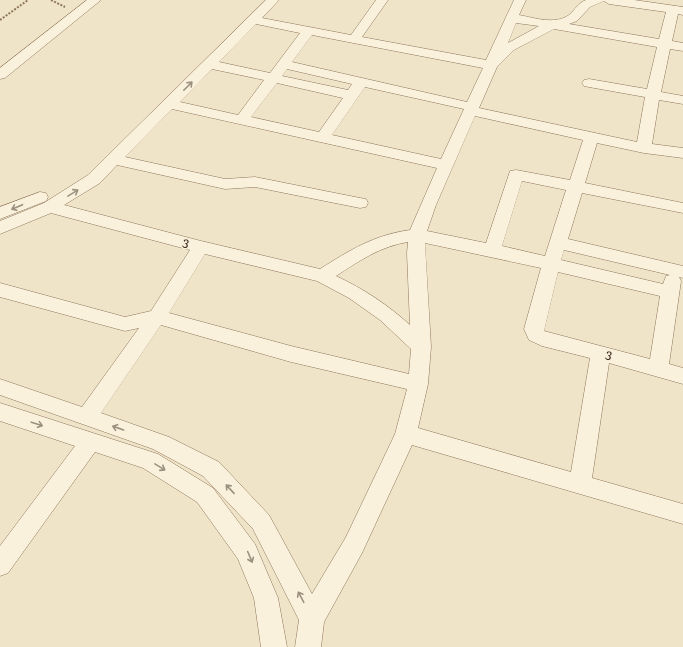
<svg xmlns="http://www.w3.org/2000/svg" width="683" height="647" font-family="Literata,serif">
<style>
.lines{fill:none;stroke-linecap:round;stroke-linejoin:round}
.street-casing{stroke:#8d765c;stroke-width:1}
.path{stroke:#8d765c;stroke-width:2;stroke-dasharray:2 1.5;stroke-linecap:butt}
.street{fill:#faf1dc;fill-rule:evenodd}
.oneway{stroke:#9c907e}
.labels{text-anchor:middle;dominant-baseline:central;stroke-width:3;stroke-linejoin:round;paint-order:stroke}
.street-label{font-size:12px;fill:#3d2e20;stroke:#f7eed8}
</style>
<rect width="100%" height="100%" fill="#f0e4c8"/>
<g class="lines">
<defs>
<g id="street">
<path d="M87,0H101L5,78L0,79V68Z"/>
<path d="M266,0H279L262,18L351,35L376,0H388L362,37L486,60L514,0H526L519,15C535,18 555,25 569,15C575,10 578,3 586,0H634L683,7V15L678,14L672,41L683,43V51L670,49L661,92L683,96V104L659,100L652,144L683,148V158L644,153L597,143L585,183L683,203V213L582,193L568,239L683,266V278L679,277L681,281L669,364L683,368V384L609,363L592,478L683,504V524L412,445L362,553L324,622L321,647H295L299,620L253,529L203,476L153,449L0,395V379L82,407L139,328L125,331L0,297V283L125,317L151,311L190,250L51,213L0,234V221L44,203L88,175ZM604,1L609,4L666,12L659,39L569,24L577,21L590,7ZM516,23L539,26L508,43ZM256,24L300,33L270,73L219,62ZM554,29L657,47L647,89L589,79L584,80L582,83L584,86L589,87L645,97L637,142L479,108L497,67L514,50ZM312,35L483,68L467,102L292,62ZM212,69L264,80L238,115L180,102ZM287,69L352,84L348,90L282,76ZM277,83L343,98L319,132L251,117ZM365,87L464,109L441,159L332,135ZM172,109L437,168L410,230C374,235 350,250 320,269L201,241L64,205L100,183L117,165L225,189L255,187L360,208L366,207L368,203L366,199L360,198L255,177L225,179L125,157ZM475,116L583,140L570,180L516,170L510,171L486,243L427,231L436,205ZM522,181L566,190L545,256L502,246ZM408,242L407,253L410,325C388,305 364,289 336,276C359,261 381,246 408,242ZM425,243L541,268L524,329L529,340L542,346L590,358L571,472L418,428L428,384L431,347ZM564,250L670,275L666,276L663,284L561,260ZM205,254L317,281L349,298L380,320L411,349L409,374L291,346L169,313ZM558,272L660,296L650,359L544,331ZM161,325L291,362L407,389L395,434L346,537L312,594L269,515L219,462L169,437L101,413Z"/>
<path d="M40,192L46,193L48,197L46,201L0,219V207Z"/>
<path d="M0,403L158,454L213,488L255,544L278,598L287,647H261L254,598L238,559L197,502L143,468L95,452L8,573L0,576V546L75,446L0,421Z"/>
</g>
</defs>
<use href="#street" class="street-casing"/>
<g class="path">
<path d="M51,0L65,7"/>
<path d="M0,20L28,0"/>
</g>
<use href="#street" class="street"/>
</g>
<defs><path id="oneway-shaft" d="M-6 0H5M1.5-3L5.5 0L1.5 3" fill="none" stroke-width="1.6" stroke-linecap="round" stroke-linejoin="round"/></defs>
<g class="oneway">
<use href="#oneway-shaft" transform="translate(188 86) rotate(-45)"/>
<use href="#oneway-shaft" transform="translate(73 193) rotate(-31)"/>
<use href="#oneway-shaft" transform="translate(17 207) rotate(157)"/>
<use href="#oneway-shaft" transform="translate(37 424) rotate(18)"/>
<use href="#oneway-shaft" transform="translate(118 428) rotate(-161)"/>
<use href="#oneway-shaft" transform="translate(160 467) rotate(31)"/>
<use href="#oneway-shaft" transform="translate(230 489) rotate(-133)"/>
<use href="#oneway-shaft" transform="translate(250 557) rotate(67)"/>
<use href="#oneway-shaft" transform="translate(301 597) rotate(-118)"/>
</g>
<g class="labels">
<g class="street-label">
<text transform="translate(186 243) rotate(15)">3</text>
<text transform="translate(609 355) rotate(15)">3</text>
</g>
</g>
</svg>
